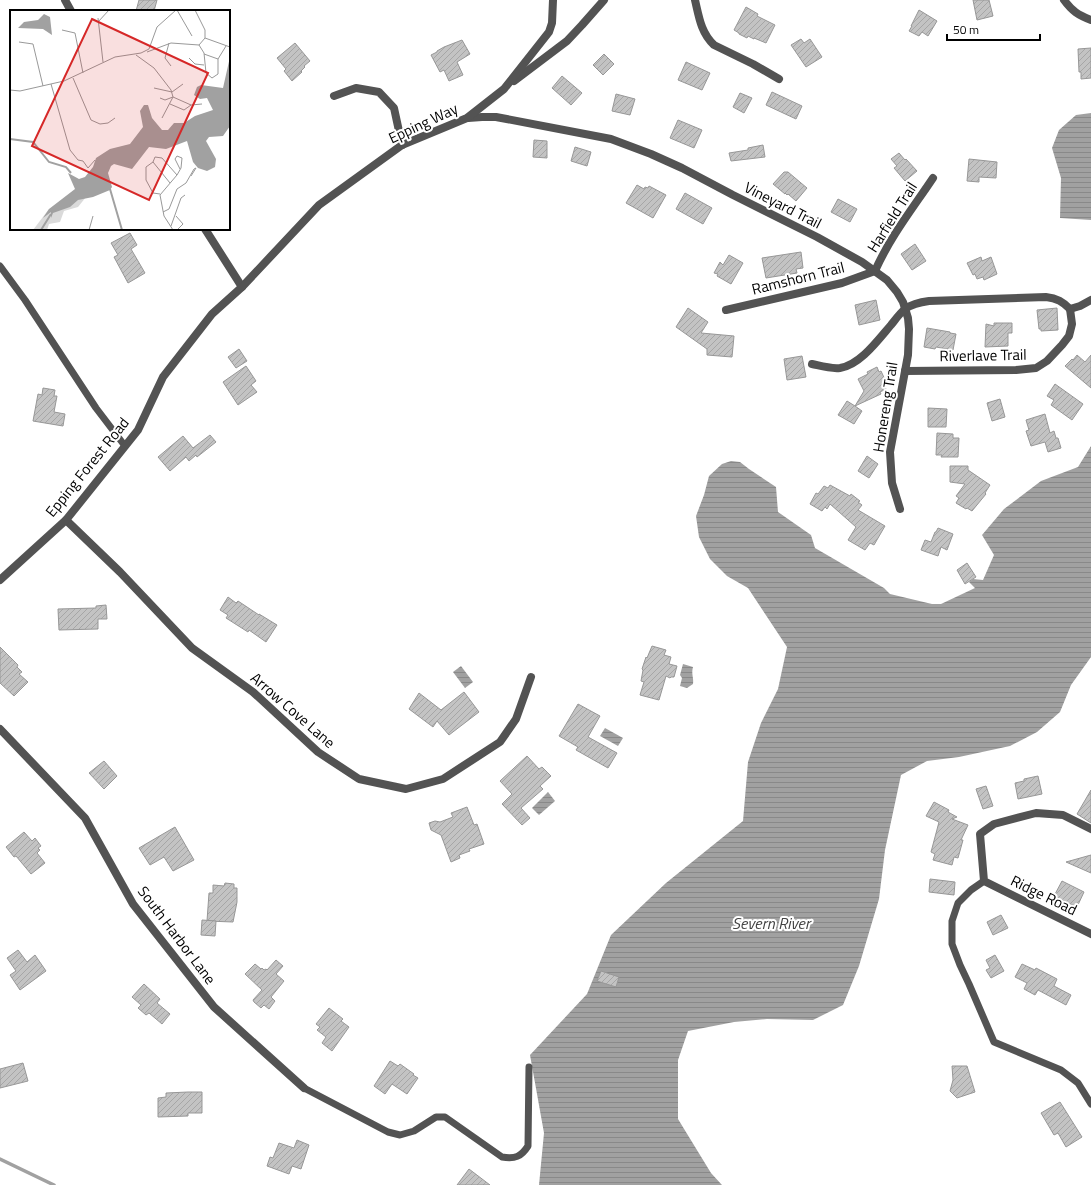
<svg xmlns="http://www.w3.org/2000/svg" width="1091" height="1185" font-family="'Titillium Web',sans-serif">
<style>
.water{fill:url(#water-rules)}
.lines{fill:none;stroke-linecap:round;stroke-linejoin:round}
.stream{stroke:#a1a1a1;stroke-width:3.5}
.building{fill:url(#building-hatch);stroke:#979797}
.lane{stroke:#535353;stroke-width:7}
.street{stroke:#535353;stroke-width:8}
.labels{text-anchor:middle;dominant-baseline:central;stroke-width:4;stroke-linejoin:round;paint-order:stroke}
.street-label{font-size:15px;fill:#000;stroke:#fff}
.water-label{font-size:16px;font-style:italic;fill:#424242;stroke:#fff}
.inset-river{fill:none;stroke:#a1a1a1;stroke-width:2}
.inset-road{fill:none;stroke:#999;stroke-width:1}
.view{fill:#d62828;fill-opacity:0.15;stroke:#d62828;stroke-width:2}
.inset-edge{fill:none;stroke:#000;stroke-width:2}
</style>
<defs>
<pattern id="water-rules" width="6" height="5" patternUnits="userSpaceOnUse"><rect width="6" height="5" fill="#a1a1a1"/><path d="M0 2.5h6" fill="none" stroke="#898989"/></pattern>
<pattern id="building-hatch" width="6" height="6" patternUnits="userSpaceOnUse"><rect width="6" height="6" fill="#c3c3c3"/><path d="M-1 1l2-2M0 6l6-6M5 7l2-2" fill="none" stroke="#a6a6a6"/></pattern>
</defs>
<rect width="100%" height="100%" fill="#fff"/>
<g class="water">
<path d="M1091,113V220L1060,218L1061,178L1052,148L1059,130L1076,115Z"/>
<path d="M1091,446V657L1071,685L1060,712L1037,732L1010,746L959,757L927,761L901,775L885,850L879,899L859,966L843,1005L813,1020L767,1019L734,1022L688,1031L678,1060V1119L711,1173L722,1185H539L544,1133L530,1055L587,994L611,935L666,883L743,821L748,762L761,723L778,689L787,647L748,588L727,576L710,559L699,537L696,516L704,495L709,476L722,464L731,461L740,462L749,469L776,487L778,512L811,535L815,548L884,588L890,594L932,604H941L975,588L969,582L973,579L983,580L994,555L982,535L1004,509L1041,481L1078,467Z"/>
<path d="M683,664L693,667C691,674 694,678 693,684L687,688L680,686L682,678L680,675Z"/>
<path d="M461,666L473,682L465,688L453,672Z"/>
<path d="M605,728L623,738L618,746L600,736Z"/>
<path d="M548,792L555,801L539,815L532,808Z"/>
</g>
<g class="lines">
<path class="stream" d="M0,1159L54,1185"/>
</g>
<g class="building">
<path d="M139,0H157L154,11H136Z"/>
<path d="M973,0H989L993,16L977,20Z"/>
<path d="M746,7L758,14L757,16L775,25L766,43L754,38V39L748,36L747,38L739,34V33L734,30Z"/>
<path d="M919,10L937,21L928,36L922,32L919,36L909,31L912,26H911Z"/>
<path d="M801,39L804,43L810,39L822,57L806,67L791,45Z"/>
<path d="M462,40L470,54L457,62L463,75L449,81L444,70L440,72L431,55L437,52V51L444,47Z"/>
<path d="M295,43L310,61L304,66L305,67L301,71L302,72L292,81L284,71L286,69L277,58Z"/>
<path d="M1091,48V78L1081,79V72H1079L1078,49Z"/>
<path d="M604,54L614,64L603,75L593,65Z"/>
<path d="M686,62L710,73L702,90L678,80Z"/>
<path d="M562,76L582,93L571,105L552,88Z"/>
<path d="M772,92L802,106L796,119L766,105Z"/>
<path d="M740,93L752,98L744,113L733,107Z"/>
<path d="M616,94L635,99L630,115L612,111Z"/>
<path d="M678,120L702,130L694,148L670,138Z"/>
<path d="M534,140L547,141V158L533,157Z"/>
<path d="M763,145L765,157L731,161L729,153L748,150V148Z"/>
<path d="M575,147L591,152L587,166L571,161Z"/>
<path d="M899,153L905,160L906,159L917,171L905,181L894,168L897,166L891,159Z"/>
<path d="M969,159L997,162L996,178L979,177V182L967,181Z"/>
<path d="M784,172H788L807,188L796,201L788,194L787,195L785,193V194L773,184Z"/>
<path d="M637,185L644,189L645,187L648,188L649,186L666,195L653,218L626,203Z"/>
<path d="M685,193L712,208L703,224L676,209Z"/>
<path d="M838,199L857,209L850,222L831,212Z"/>
<path d="M130,233L137,245L131,249L145,273L128,283L114,257L118,255L111,243Z"/>
<path d="M915,244L926,261L912,270L901,254Z"/>
<path d="M801,252L803,268L796,269L797,273L766,278L762,258Z"/>
<path d="M729,255L743,263L731,284L717,276L718,274L714,273L720,262L723,265Z"/>
<path d="M981,257L982,261L991,257L997,274L984,280L983,277L977,279L975,274L973,275L967,263Z"/>
<path d="M876,300L880,320L859,325L855,305Z"/>
<path d="M688,308L708,322L701,333L734,336L732,357L707,355V349L676,327Z"/>
<path d="M1057,308L1058,330L1041,331V329H1039L1037,310Z"/>
<path d="M994,323H1012V333H1008V346L985,347L986,324L994,326Z"/>
<path d="M927,328L950,332V333L956,334L953,350L936,347L935,349L924,347Z"/>
<path d="M239,349L247,361L236,368L228,357Z"/>
<path d="M1077,355L1085,362L1091,355V388L1065,366L1072,359L1073,360Z"/>
<path d="M802,356L806,377L787,380L784,359Z"/>
<path d="M246,366L256,381L251,385L257,392L238,405L223,382Z"/>
<path d="M877,367L879,372L881,371L887,384L884,386L886,389L880,392L881,394L855,406L862,411L854,424L838,415L847,401L855,406L864,391L858,379L868,374L867,372Z"/>
<path d="M1055,384L1083,404L1072,420L1051,405L1054,400L1047,396Z"/>
<path d="M43,388L55,390L54,396H57L54,412L65,414L63,426L33,421L38,394L42,395Z"/>
<path d="M1000,399L1005,417L992,421L987,403Z"/>
<path d="M928,408L947,409L946,427H928Z"/>
<path d="M1045,414L1050,433L1054,431L1056,438H1058L1061,448L1048,452L1045,442L1031,446L1026,431L1029,430L1026,420Z"/>
<path d="M937,433L953,434V438H959L958,457H941L942,455H936Z"/>
<path d="M210,435L216,442L197,457L196,455L189,461L186,457L170,471L158,457L183,436L193,448Z"/>
<path d="M867,456L878,464L869,478L858,471Z"/>
<path d="M950,466H968V470L990,485L985,493L986,494L972,511L967,508L966,509L956,503L959,498L956,496L965,484L950,482Z"/>
<path d="M830,485L850,496L851,494L860,501L858,502L862,505L858,510L885,526L874,545L870,543L865,550L848,540L856,527L830,504L827,509L825,507L822,511L810,504L816,493L818,494L824,486L828,488Z"/>
<path d="M938,528L953,534L947,550L941,547L938,556L921,550L925,540L931,542L935,532H936Z"/>
<path d="M967,563L976,577L965,584L957,570Z"/>
<path d="M228,597L236,603L238,601L259,615V614L277,625L266,642L249,630L248,632L226,618L228,615L220,610Z"/>
<path d="M106,605L107,619H98V629L59,630L58,609L96,608V606Z"/>
<path d="M652,646L666,650L664,655L671,657L669,664L677,666L674,677H671L670,678L666,676L659,700L640,695L644,682L641,681L643,670L642,669L646,657L647,658Z"/>
<path d="M0,647L18,665L17,667L22,672L19,674L28,682L14,696L0,683Z"/>
<path d="M464,692L479,712L449,735L437,721L433,727L409,709L419,693L441,710Z"/>
<path d="M578,704L600,716L588,737L617,753L608,768L576,750L578,747L559,736Z"/>
<path d="M527,756L539,769L542,767L551,776L540,786L543,789L521,808L530,818L522,825L502,804L512,794L500,781Z"/>
<path d="M104,761L117,776L104,789L89,773Z"/>
<path d="M1038,776L1042,794L1018,799L1015,783L1024,781V779Z"/>
<path d="M986,786L993,806L983,809L976,789Z"/>
<path d="M1091,790V823L1077,814Z"/>
<path d="M934,802L949,810L948,812L957,817L952,819L968,825L961,840H963L958,858L954,857L952,865L933,860L935,854L931,852L939,822L926,816Z"/>
<path d="M467,807L474,825L477,824L484,844L469,849L470,851L459,855L460,858L451,862L441,835L431,830L429,823L435,821L440,822L453,817L451,813Z"/>
<path d="M175,827L194,860L173,871L164,857L150,865L139,848Z"/>
<path d="M24,832L32,841L35,838L41,846L38,848L40,850L37,853L45,863L31,874L16,856L14,857L6,847Z"/>
<path d="M1091,855V873L1066,862Z"/>
<path d="M930,879L955,882L954,895L929,892Z"/>
<path d="M1062,881L1084,892L1077,907L1054,896Z"/>
<path d="M225,883L234,884V888H237V902L233,922L207,921L209,893H213V885L224,886Z"/>
<path d="M1001,915L1008,928L993,935L987,922Z"/>
<path d="M202,920L216,921L215,936L201,935Z"/>
<path d="M18,950L27,962L35,955L46,971L20,990L10,975L16,971L7,958Z"/>
<path d="M995,955L1004,971L991,978L986,970L990,968L986,960Z"/>
<path d="M276,960L283,966L276,974L284,981L271,997L275,1001L269,1009L264,1005L261,1008L254,1002L253,1000L262,990L245,974L255,964L261,969L262,968L264,970L266,969L267,970Z"/>
<path d="M1022,964L1035,970L1036,968L1057,979L1054,986L1071,995L1066,1005L1038,990L1035,995L1024,989L1027,983L1015,977Z"/>
<path d="M601,971L619,977L616,987L597,981Z"/>
<path d="M144,984L160,999L157,1003L170,1014L162,1024L149,1013L146,1015L138,1008L141,1005L132,997Z"/>
<path d="M329,1008L343,1019L341,1021L349,1027L332,1051L322,1043L326,1037L317,1030L320,1027L316,1024Z"/>
<path d="M390,1061L398,1066L400,1064L414,1074L413,1075L418,1078L407,1094L392,1084L385,1094L374,1086Z"/>
<path d="M23,1063L28,1081L0,1088V1069Z"/>
<path d="M952,1066H967L975,1092L957,1098L950,1091L953,1080Z"/>
<path d="M188,1092H202V1113H188V1116L158,1117V1098L166,1097V1093Z"/>
<path d="M1060,1102L1082,1137L1066,1147L1058,1133L1054,1135L1041,1113Z"/>
<path d="M297,1140L309,1145L301,1169L292,1166L289,1174L267,1166L270,1157L273,1158L279,1143L294,1148Z"/>
<path d="M469,1169L490,1185H457Z"/>
</g>
<g class="lines">
<g class="lane">
<path d="M0,266L25,300L96,408L125,446"/>
<path d="M984,881L971,890L958,903L952,921V944L960,965L969,984L994,1042L1061,1070L1078,1083L1091,1104"/>
<path d="M304,1088L388,1132L400,1135L414,1131L436,1117H445L502,1157C515,1159 521,1157 528,1146L529,1067"/>
</g>
<g class="street">
<path d="M65,0L71,11"/>
<path d="M695,0C699,17 701,33 714,45L753,64L779,79"/>
<path d="M1064,0C1072,11 1078,15 1091,20"/>
<path d="M514,81L567,41L582,25L604,0"/>
<path d="M334,96L356,88L379,92L394,108L402,145"/>
<path d="M468,118L482,117H496L611,139L651,154L682,168L733,195L817,237L862,262L887,280L897,292L903,302L908,318L909,329L908,355L890,452L892,483L900,509"/>
<path d="M205,229L242,287"/>
<path d="M875,271C890,237 913,208 933,178"/>
<path d="M1070,309L1080,306L1091,300"/>
<path d="M726,310L842,283L875,271"/>
<path d="M812,364C821,366 830,369 840,368C860,365 878,340 891,325C895,320 900,313 905,309C912,304 921,302 929,301L1046,297C1057,298 1063,302 1070,309"/>
<path d="M905,371L1016,370L1036,368L1047,361L1062,345L1069,336L1072,324L1070,309"/>
<path d="M66,520L120,572L192,648L253,692L318,752L359,779L406,789L443,779L500,742L516,719L531,677"/>
<path d="M0,580L66,520L138,430L163,377L212,314L242,287L319,205L402,145L467,118L504,89L549,32L552,23L553,0"/>
<path d="M0,729L85,818L133,904L214,1007L304,1088"/>
<path d="M1091,829L1063,815L1036,813L994,824L980,834L984,881L1091,934"/>
</g>
</g>
<g class="labels">
<g class="street-label">
<text transform="translate(423 123) rotate(-25)">Epping Way</text>
<text transform="translate(783 205) rotate(27)">Vineyard Trail</text>
<text transform="translate(892 217) rotate(-58)">Harfield Trail</text>
<text transform="translate(798 278) rotate(-14)">Ramshorn Trail</text>
<text transform="translate(983 355) rotate(-1)">Riverlave Trail</text>
<text transform="translate(885 407) rotate(-81)">Honereng Trail</text>
<text transform="translate(87 467) rotate(-51)">Epping Forest Road</text>
<text transform="translate(293 710) rotate(41)">Arrow Cove Lane</text>
<text transform="translate(1044 895) rotate(26)">Ridge Road</text>
<text transform="translate(177 935) rotate(53)">South Harbor Lane</text>
</g>
<g class="water-label">
<text x="771" y="923">Severn River</text>
</g>
</g>
<g transform="translate(10 10)">
<rect width="220" height="220" fill="#fff"/>
<path d="M76,187L68,197L54,201L50,212L39,214L37,220H23L39,199Z" fill="#dadada"/>
<path d="M34,4L40,7L42,25L33,19L8,18L14,12L28,10ZM220,47V116L213,126L199,127L196,131L206,149L205,157L197,161L188,158L183,152L177,131L156,139L139,137L122,159L104,154L101,156L98,163L102,177L100,180L83,187L68,190L60,197L43,203L41,208V202L33,208L39,199L65,179L58,163L69,169L75,167L83,157L86,148L100,139L120,134L133,117L130,101L134,95H138L142,108L152,120H158L164,113H174L185,106L203,100L197,88L190,89L184,85L187,77L191,75L213,78Z" fill="#a1a1a1"/>
<path class="inset-river" d="M0,129L23,132L39,152L56,157L61,163M100,179L112,220M31,220L41,204"/>
<path class="inset-road" d="M167,0L182,26M88,8L93,52M88,12L99,0M52,20L65,23L73,63M195,28L220,37M9,32L23,34L33,76M159,33L155,48L161,56M189,35L194,43L196,63L202,68L208,64V49L216,36M137,42L161,33L189,35L195,28V20L185,0M194,44L208,49M126,45L144,58L161,80L163,87M179,48L185,54L194,55M63,68L81,110L90,114L98,113L105,108M41,74L60,140L68,150L73,151L78,158L85,150M144,78L162,82M0,80L10,81L54,71L105,47L131,43L139,39L147,17L166,0M162,82L173,74M163,87L181,95M150,88L155,90L163,87M160,94L174,100L181,95L192,94M152,108L163,87M143,152L136,157V170L143,183L150,184M143,152L145,147L152,148L167,165M143,152L160,173M153,202L159,199L167,179L176,173L184,159L186,158L181,166M166,206L173,214L167,220M161,216L171,188L175,185M79,220L83,206M163,220L154,206L150,185L167,165L171,158L172,148L167,146L165,149L170,159"/>
<path class="view" d="M82,9L198,63L139,190L22,136Z"/>
<rect width="220" height="220" class="inset-edge"/>
</g>
<path d="M947 34v6h93v-6" fill="none" stroke="#000000" stroke-width="2"/>
<text x="953" y="34" font-size="12" fill="#000000" stroke="#ffffff" stroke-width="3" paint-order="stroke">50 m</text>
</svg>
